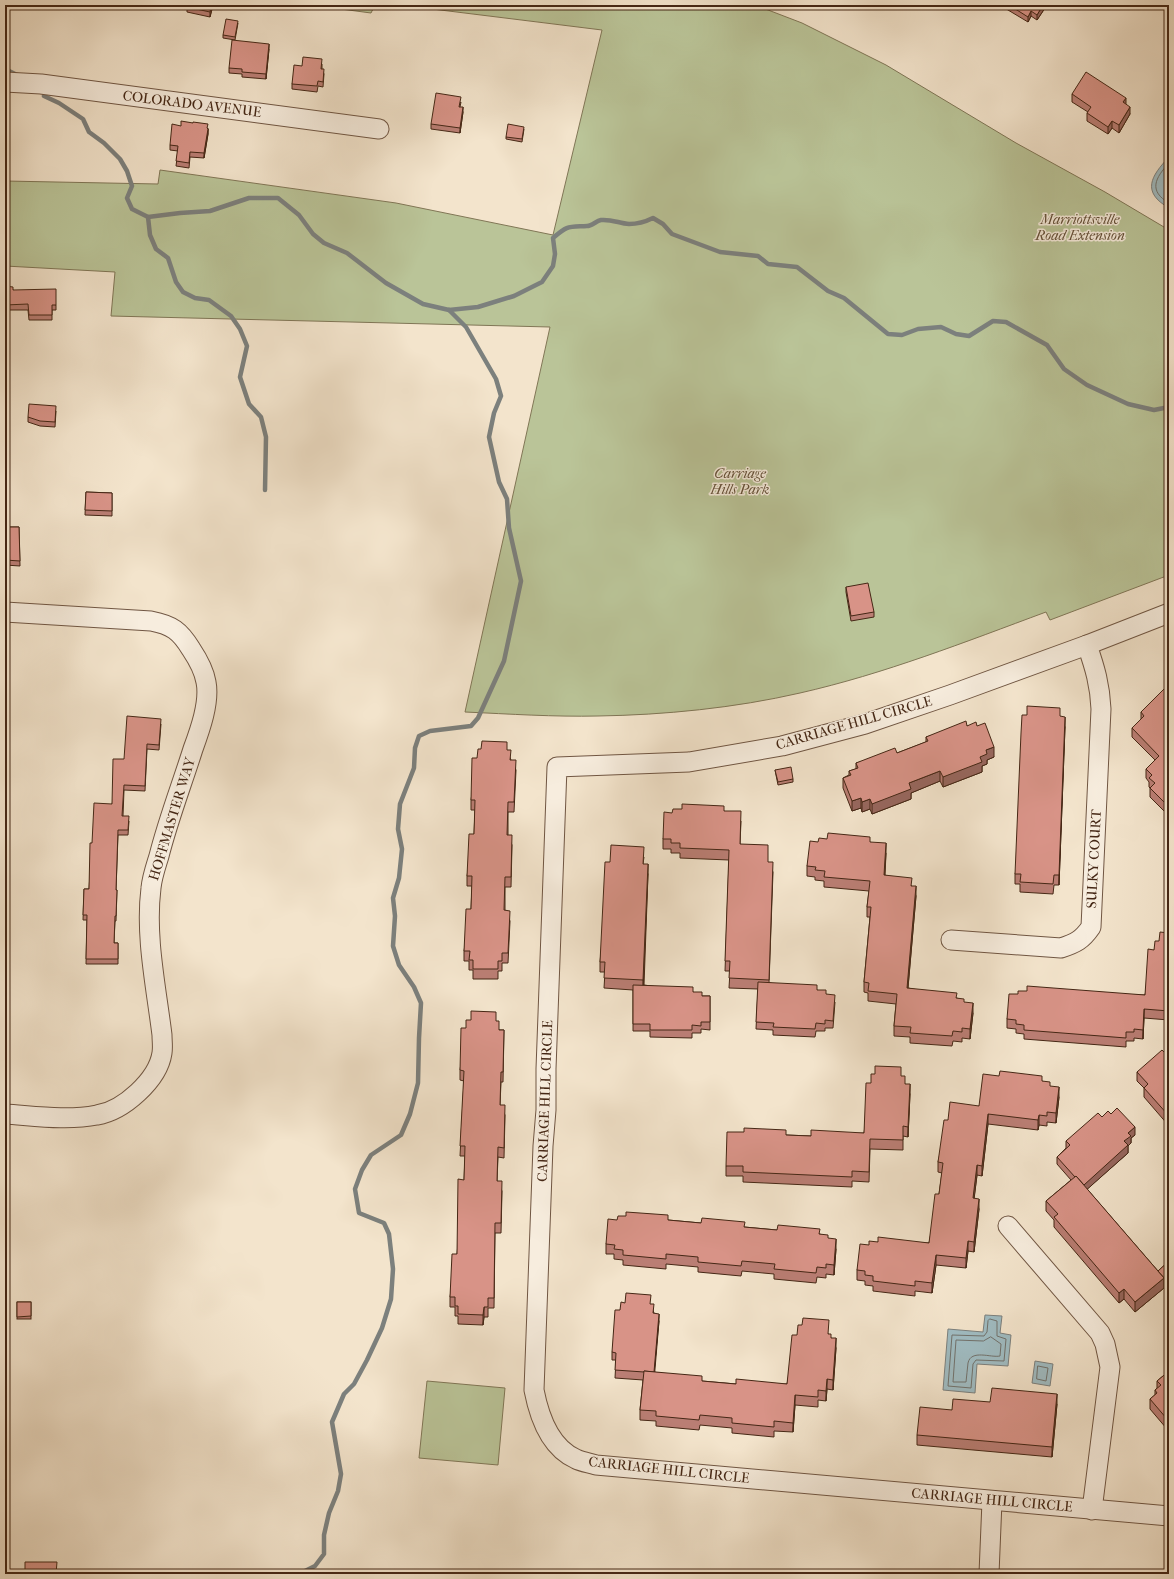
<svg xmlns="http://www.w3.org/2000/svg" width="1174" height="1579" font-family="'IM FELL French Canon',serif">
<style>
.green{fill:#bac498;stroke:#807656}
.water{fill:#a0bcc2;stroke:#7c807d}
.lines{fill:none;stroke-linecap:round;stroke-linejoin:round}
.shore{stroke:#72726c;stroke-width:1}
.stream{stroke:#7c807d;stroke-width:4.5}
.minor-casing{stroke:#705643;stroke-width:21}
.minor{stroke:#f7edde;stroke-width:19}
.wall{fill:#ba7e74;stroke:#452715}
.shaded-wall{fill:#97675e;stroke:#452715}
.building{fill:#d89387;stroke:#452715}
.labels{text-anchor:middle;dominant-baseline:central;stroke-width:3;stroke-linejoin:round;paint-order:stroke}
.street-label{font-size:14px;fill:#452715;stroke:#f7edde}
.park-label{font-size:14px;font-style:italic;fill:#624e36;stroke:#f7edde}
</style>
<rect width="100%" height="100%" fill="#f3e4cc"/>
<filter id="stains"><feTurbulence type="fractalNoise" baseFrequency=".005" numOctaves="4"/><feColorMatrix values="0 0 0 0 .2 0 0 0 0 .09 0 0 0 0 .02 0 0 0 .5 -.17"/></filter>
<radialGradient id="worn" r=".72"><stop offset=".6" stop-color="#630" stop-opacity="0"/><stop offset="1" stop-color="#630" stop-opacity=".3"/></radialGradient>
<g class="green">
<path d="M311,5H375L371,13Z"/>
<path d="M400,5H755L802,23L886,65L1016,143L1105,192L1169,230V575L1050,620L1046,612C965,642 884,674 800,693C735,708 664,715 598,716C554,717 510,714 465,712L550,327L111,316L115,272L5,266V181L158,184L160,170L396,203L553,235L602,30Z"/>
<path d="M427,1381L505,1388L498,1465L419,1458Z"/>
</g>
<g class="water">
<path d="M1169,157V208C1141,192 1151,176 1169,157Z"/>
<path d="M985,1315L1002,1316L1000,1333L1011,1335L1008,1366L977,1364L975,1393L943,1390L948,1329L983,1332Z"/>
<path d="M1035,1361L1053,1364L1050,1386L1032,1383Z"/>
</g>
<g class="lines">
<g class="shore">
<path d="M1169,163C1155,178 1148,191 1169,203"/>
<path d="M990,1319L997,1321V1336L1006,1339L1004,1361L976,1360L973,1364L971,1388L948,1386L952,1335L984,1336L987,1332L988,1321Z"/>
<path d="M991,1337L1001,1344L1000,1356C991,1358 971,1349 968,1363C967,1369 967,1376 966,1382H953L956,1340L983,1341Z"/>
<path d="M1038,1366L1048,1368L1046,1381L1037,1379Z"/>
</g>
<g class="stream">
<path d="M5,69L17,75"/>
<path d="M44,96L59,103L83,119L89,132L104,143L120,159L127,171L132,186L127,198L132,209L148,217L180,213L210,211L249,198H278L299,215L313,234L324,243L347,253L386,283L423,304L449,310L478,307L514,296L542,282L553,266L555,254L553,238C568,225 568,227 587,226C592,226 596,221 601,220C611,219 619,223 629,224C637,224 645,222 653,218L663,224L672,234L720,252L758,256L768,264L797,267L828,291L844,298L888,334L902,335L918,329L941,327L956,334L969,336L993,321L1006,322L1047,345L1064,369L1087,385L1128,404L1154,410L1169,407"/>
<path d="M148,217L150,235L156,249L168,258L176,282L183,292L195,298L209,300L231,316L240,329L247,346L240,377L249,404L261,417L266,437L265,490"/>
<path d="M299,1574L315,1566L324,1554V1535L329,1513L338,1491L341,1474L332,1422L344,1394L354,1384L367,1360L382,1328L391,1299L393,1269L389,1234L384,1223L359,1213L355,1189L362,1170L371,1155L401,1135L410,1114L418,1083L419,1038L421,1003L414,987L399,965L393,946L395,916L393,898L399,878L402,849L398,829L400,804L414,768L415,748L419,736L430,731L471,726L478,718L504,661L521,581L509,528L507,499L499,482L489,437L494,413L501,396L496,379L466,327L449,310"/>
</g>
<defs>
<g id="minor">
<path d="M5,82L41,84L379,129"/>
<path d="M5,612L151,621C172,625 180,631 191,649C197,658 204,670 206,682C210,702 200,730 193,749C182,784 168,820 159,856C156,866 152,877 151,888C145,936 156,986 162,1035C162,1041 163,1047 162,1053C158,1080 123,1111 97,1115C67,1121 35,1116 5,1114"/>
<path d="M1169,613L1087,645L950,695L865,724L782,746L689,762L557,767L546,1069V1110L543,1146L534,1390C539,1416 549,1447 576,1459C582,1462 590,1463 596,1465L1169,1516"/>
<path d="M951,940L1061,948C1076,943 1082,940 1091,927L1101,709C1100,685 1095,668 1087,645"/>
<path d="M1008,1226L1100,1333L1105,1344L1110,1367L1092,1510"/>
<path d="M989,1574L992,1501"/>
</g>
</defs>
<use href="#minor" class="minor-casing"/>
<use href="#minor" class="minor"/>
</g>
<g class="wall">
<path d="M213,5L210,17L187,12V7Z"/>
<path d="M1003,5H1047L1037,20L1031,16L1028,22L1003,7Z"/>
<path d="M238,23L235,40L223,38V35Z"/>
<path d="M269,49L266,79L242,77V74L229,73V68Z"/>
<path d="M322,64V69L324,74L323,87L318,86L317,92L292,89V84L302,66Z"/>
<path d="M1072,94L1126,104L1130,114L1119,133L1112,128L1108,134L1087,121V113L1088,112L1072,102Z"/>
<path d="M461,102L460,107L463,112L460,133L431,129V124Z"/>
<path d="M208,128V134L204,158L190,157L189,168L176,166L178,151L170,150V145Z"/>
<path d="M524,129L522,142L506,139V137Z"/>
<path d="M5,286L13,290L56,305V310H52V320H29L28,310H5Z"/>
<path d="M56,411L55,427L40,426L28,422V417Z"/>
<path d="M86,492L112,493V516L85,515Z"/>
<path d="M5,527H19L20,566L5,565Z"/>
<path d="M846,587L874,612V617L851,621L846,592Z"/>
<path d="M1169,684V816L1150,797V788L1149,787V782L1146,778V769L1155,760L1132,737V728L1141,719V712Z"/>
<path d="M1060,716L1065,727L1059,885H1054L1053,894L1020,892V884H1015V874Z"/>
<path d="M161,724L159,750L147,749L145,791L124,790L123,816L129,821L128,835H118L116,890H117L116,921H115L114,943H118V964H86L87,920H83L84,889H89L92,843L112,804L124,759Z"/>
<path d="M967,726H977L994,757L987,760V764L982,766V772L943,787L940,781L911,793V799L872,814L870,809L862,812L861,808L852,811L843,788V778L849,775V771L856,769V763L897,753L926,742V737Z"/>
<path d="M507,750L511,760L516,770L514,812H508V835L512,845L511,887H505V910L510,921L508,963H502V971H498V979H473V970H469V961H464V951L471,909L472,886H467V876L474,834L475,810H471V800L477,758Z"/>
<path d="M775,770L793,779V782L778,785Z"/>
<path d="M724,811L741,821L740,844L768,862L773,872L769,983L817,990L826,994L835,1002L833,1028H825V1031H816L815,1037L773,1035V1030L756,1029L758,989L729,988L730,971H725L729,860L680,858V853H671V849H663V839L672,813Z"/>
<path d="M818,842H870L886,853L885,875L912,886L916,896L908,988L957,998L964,1002L973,1013L970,1039L962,1038V1042L953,1041L952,1046L910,1043V1037L894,1036V1026L896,1004L868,1001V993L864,992V982L870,917H867V907L869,891L824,887V881L815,880V877L807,876V866Z"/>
<path d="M644,857L643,864L648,874L644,985L693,992L702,996H710V1030L701,1029V1033H692V1038L650,1037V1031H633V990L604,988L605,972H600V962L610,862Z"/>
<path d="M1169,933V1020L1144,1018L1143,1039L1134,1038V1041H1126V1047L1024,1039V1034L1016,1033V1029L1007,1028V1019L1018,994L1145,995L1154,950L1159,941Z"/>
<path d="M496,1021L499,1030H504L503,1082H501L500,1105L505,1115L504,1158L498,1157L497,1181L502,1191L501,1233H495L494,1308H488V1317H484L483,1325L458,1324V1316H455V1307H450V1297L457,1254L464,1180L465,1156H460L464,1081L460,1080V1070L466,1028Z"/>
<path d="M1169,1057V1126L1144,1097V1088L1137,1081V1072Z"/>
<path d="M901,1076L910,1094L908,1137L903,1136V1150L870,1149L869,1182L852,1181V1187L743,1182V1176H726V1166L786,1135L811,1136L864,1133L871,1083Z"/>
<path d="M1042,1081L1050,1086L1059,1097L1056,1123L1047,1122V1126L1039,1125L1038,1130L988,1124L982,1176L977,1175L974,1198L979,1209L974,1252L968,1251L966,1268L936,1265L932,1293L915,1291V1296L873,1291V1286L865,1285V1281L857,1280V1270L869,1245L878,1242L929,1243L939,1194L942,1173L938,1172V1162L948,1120L979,1106Z"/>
<path d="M1111,1114L1135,1135L1131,1138V1143L1128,1146V1153L1087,1189L1158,1271L1169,1261V1291L1164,1285V1288L1135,1312L1124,1299L1119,1303L1054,1227V1220L1046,1211V1201L1071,1180L1057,1164V1157L1066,1148V1141L1102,1117Z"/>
<path d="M617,1220H668L820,1234L828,1239L836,1249L834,1275L826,1274V1278L817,1277L816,1283L774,1279V1274L742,1271L741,1276L698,1272V1267L666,1264V1269L623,1265V1260L614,1259V1254H606V1244Z"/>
<rect x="17" y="1302" width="14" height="17"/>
<path d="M651,1304L654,1313L659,1321L654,1372L702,1381L736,1384H787L797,1335L829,1334L836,1348L833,1390L827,1389L826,1401L818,1400V1407L795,1405L793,1432L774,1431V1437L732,1433V1428L700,1425L699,1430L656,1426V1421L640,1420V1410L643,1380L615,1378L616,1360H612V1352Z"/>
<path d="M1169,1371L1167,1429L1150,1409V1399L1155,1395V1390L1157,1388V1381Z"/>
<path d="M1057,1404L1052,1457L917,1445V1435L952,1410Z"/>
</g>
<g class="shaded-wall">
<path d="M211,5H213L210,17V12Z"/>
<path d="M1043,5H1047L1037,20V15Z"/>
<path d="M1031,11V16L1028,22V17Z"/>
<path d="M269,44V49L266,79V74Z"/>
<path d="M1126,98V105L1123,102Z"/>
<path d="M463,107V112L460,133V128Z"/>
<path d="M1130,107V114L1119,133V125Z"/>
<path d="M1112,121V128L1108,134V127Z"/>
<path d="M208,129V134L204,158V153Z"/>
<path d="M1065,717V727L1059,885V875Z"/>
<path d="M994,747V757L987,760V764L982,766V772L943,787V777L980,757L986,750Z"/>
<path d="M940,771V781L911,793V799L872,814V804L909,783Z"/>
<path d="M861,798V808L852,811V801Z"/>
<path d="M870,799V809L862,812V802Z"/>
<path d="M886,843V853L884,885V875Z"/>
<path d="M648,864V874L643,990V980Z"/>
<path d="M916,886V896L907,998V988Z"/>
<path d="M973,1003V1013L970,1039V1029Z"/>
<path d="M1144,1009V1018L1143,1039V1030Z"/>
<path d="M910,1084V1094L908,1137V1127Z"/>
<path d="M1059,1087V1097L1056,1123V1113Z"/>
<path d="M988,1114V1124L982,1176V1166Z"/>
<path d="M1039,1115V1125L1038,1130V1120Z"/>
<path d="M1135,1127V1135L1131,1138V1143L1128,1146V1153L1083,1193V1186L1124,1141L1128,1133Z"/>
<path d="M977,1165V1175L973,1208V1198Z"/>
<path d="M979,1199V1209L974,1252V1242Z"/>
<path d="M836,1239V1249L834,1275V1265Z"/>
<path d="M968,1241V1251L966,1268V1258Z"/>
<path d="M936,1255V1265L932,1293V1283Z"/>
<path d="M1164,1278V1288L1135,1312V1302Z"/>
<path d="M1124,1289V1299L1119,1303V1293Z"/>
<path d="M484,1307V1317L483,1325V1315Z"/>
<path d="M659,1314V1321L654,1381V1373Z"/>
<path d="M836,1338V1348L833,1390V1380Z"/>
<path d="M827,1379V1389L826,1401V1391Z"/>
<path d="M1057,1394V1404L1052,1457V1447Z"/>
<path d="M795,1395V1405L793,1432V1423Z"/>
<path d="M1169,1417V1427L1167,1429V1419Z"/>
</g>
<g class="building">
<path d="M188,5H211L210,12L187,7Z"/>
<path d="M1009,5H1043L1037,15L1031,11L1028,17Z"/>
<path d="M226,19L238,21L235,37L223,35Z"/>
<path d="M232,40L269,44L266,74L242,72V69L229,68Z"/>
<path d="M303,57L322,59L321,69H324L323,82L318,81L317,86L292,84L294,65L302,66Z"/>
<path d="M1086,72L1126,98L1123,102L1130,107L1119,125L1112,121L1108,127L1087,113L1091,107L1072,94Z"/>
<path d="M436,93L461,97L459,107H463L460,128L431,124Z"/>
<path d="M181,121L193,123V122L208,124L207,128L208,129L204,153L190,152L189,163L176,161L178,146L170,145L172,124L181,126Z"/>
<path d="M508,124L524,127L522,139L506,137Z"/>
<path d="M5,286L13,287V290L56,289V305H52V315H29L28,304L5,305Z"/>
<path d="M29,404L56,406L55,422L40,421L28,417Z"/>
<path d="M5,480H6L5,501Z"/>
<path d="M86,492L112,493V511L85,510Z"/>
<path d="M5,527H19L20,561L5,560Z"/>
<path d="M868,583L874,612L851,616L846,587Z"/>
<path d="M1169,684V807L1150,788L1155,783L1149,778L1152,775L1146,769L1159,756L1132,728L1144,716L1141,712Z"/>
<path d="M1027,706L1060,708V716L1065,717L1059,875H1054L1053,884L1020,882L1021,874H1015L1021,733L1022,715H1027Z"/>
<path d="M127,716L161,719L159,745L147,744L145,786L124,785L122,816H129L128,830H118L116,890H117L116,916H115L114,943H118V959H86L87,915H83L84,889H89L90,843H92L94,803L112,804L113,759H124Z"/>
<path d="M966,721L967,726L976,722L977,726L985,723L994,747L986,750L987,754L980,757L982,762L943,777L940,771L909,783L911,789L872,804L870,799L862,802L861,798L852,801L843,778L851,775L849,771L858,768L856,763L895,748L897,753L928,741L926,737Z"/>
<path d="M482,741L507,742V750H511L510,760H516L514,802H508L507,835H512L511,877H505L504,910L510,911L508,953H502V961H498V969H473V960H469L470,951H464L466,909H471L472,876H467L469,834H474L475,800H471L472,758H477L478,749H481Z"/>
<path d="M791,767L793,779L778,782L775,770Z"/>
<path d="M682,804L724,806V811H741L740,844L768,845V862H773L769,980L729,978L730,961H725L729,850L680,848V843H671V839H663L664,812L672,813L673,809H682Z"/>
<path d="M828,833L870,837V842L886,843L884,875L912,878L911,886H916L907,988L957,993L956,998L964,999V1002L973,1003L970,1029L962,1028V1032L953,1031L952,1036L910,1033L911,1027L894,1026L897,994L868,991L869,983L864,982L871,907H867L870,881L824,877L825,871L815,870L816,867L807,866L810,841L818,842L819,838L827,839Z"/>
<path d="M611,845L644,847L643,864H648L643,980L604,978L605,962H600L605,862H610Z"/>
<path d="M1160,932L1169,933V1011L1144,1009L1143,1030L1134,1029V1032H1126V1038L1024,1030V1025L1016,1024V1020L1007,1019L1009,994H1018V991H1027V986L1145,995L1148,949L1154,950L1155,941H1159Z"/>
<path d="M758,982L817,985V990H826V994L835,995L833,1021L825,1020V1024L816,1023L815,1029L773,1027L774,1023L756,1022Z"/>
<path d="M633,985L693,987V992H702V996H710V1022H701V1026L692,1025V1030H650V1024H633Z"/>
<path d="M471,1011L496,1012V1021H499V1030H504L503,1072H501L500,1105H505L504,1148L498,1147L497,1181H502L501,1223H495L494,1298H488V1307H484L483,1315L458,1314V1306H455V1297H450L452,1254H457L458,1179L464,1180L465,1146H460L464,1071L460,1070L461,1028H466V1020H471Z"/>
<path d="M1162,1050L1169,1057V1116L1144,1088L1148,1084L1137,1072Z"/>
<path d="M875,1066L901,1067V1076H905V1084H910L908,1127L903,1126V1140L870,1139L869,1172L852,1171V1177L743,1172V1166H726L727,1132H744V1128L786,1130V1135L811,1136V1130L864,1133L866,1083H871V1074H875Z"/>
<path d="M1000,1071L1042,1076V1081L1050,1082V1086L1059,1087L1056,1113L1047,1112V1116L1039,1115L1038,1120L988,1114L982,1166L977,1165L973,1198L979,1199L974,1242L968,1241L966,1258L936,1255L932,1283L915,1281V1286L873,1281V1276L865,1275V1271L857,1270L860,1244L869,1245V1241L878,1242V1237L929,1243L935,1194H939L941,1178L943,1163L938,1162L944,1120H948L950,1102L979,1106L983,1074L999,1076Z"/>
<path d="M1117,1108L1135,1127L1128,1133L1131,1136L1124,1141L1128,1145L1084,1185L1076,1176L1075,1177L1057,1157L1070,1145L1066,1141L1098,1113L1102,1117L1108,1111L1111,1114Z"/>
<path d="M1076,1176L1164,1278L1135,1302L1124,1289L1119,1293L1054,1217L1058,1214L1046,1201Z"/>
<path d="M626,1212L668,1215V1220L701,1223L702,1218L745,1222L744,1227L777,1230L778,1225L820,1229L819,1234L828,1235V1238L836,1239L834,1265L826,1264V1268L817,1267L816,1273L774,1269L775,1264L742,1261L741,1266L698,1262V1257L666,1254V1259L623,1255V1250L614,1249L615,1245L606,1244L608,1219L617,1220L618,1216H626Z"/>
<path d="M1169,1261V1283L1158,1271Z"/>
<path d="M626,1293L651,1295L650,1304H654L653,1313L659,1314L654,1372L644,1371V1372L615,1370L616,1353L612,1352L615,1310H620L621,1302L625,1303Z"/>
<path d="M17,1302H31V1316L17,1317Z"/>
<path d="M803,1318L829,1320L828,1334H831V1338H836L833,1380L827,1379L826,1391L818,1390V1397L795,1395L793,1423L774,1421V1427L732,1423V1418L700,1415L699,1420L656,1416V1411L640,1410L644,1371L702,1376V1381L736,1384V1379L787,1384L792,1335H797L798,1325H802Z"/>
<path d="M1169,1371V1417L1167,1419L1150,1399L1157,1393L1155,1390L1161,1385L1157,1381Z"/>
<path d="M992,1388L1057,1394L1052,1447L917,1435L920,1407L952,1410L953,1399L990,1402Z"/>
<path d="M25,1562H57L56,1574H25Z"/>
</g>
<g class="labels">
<g class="street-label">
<text transform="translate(192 104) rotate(7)">COLORADO AVENUE</text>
<text transform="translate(854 723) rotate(-16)">CARRIAGE HILL CIRCLE</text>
<text transform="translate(172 819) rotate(-73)">HOFFMASTER WAY</text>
<text transform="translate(1094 859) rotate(-87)">SULKY COURT</text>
<text transform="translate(545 1101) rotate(-88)">CARRIAGE HILL CIRCLE</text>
<text transform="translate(669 1470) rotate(6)">CARRIAGE HILL CIRCLE</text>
<text transform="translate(992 1500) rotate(5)">CARRIAGE HILL CIRCLE</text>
</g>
<g class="park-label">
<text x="1080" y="219">Marriottsville<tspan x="1080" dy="16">Road Extension</tspan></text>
<text x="740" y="473">Carriage<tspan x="740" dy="16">Hills Park</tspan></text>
</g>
</g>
<rect width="1174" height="1579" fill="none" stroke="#f3e4cc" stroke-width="20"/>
<rect x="6" y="6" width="1162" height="1567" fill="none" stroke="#452715" stroke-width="2"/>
<rect x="10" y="10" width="1154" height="1559" fill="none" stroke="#452715"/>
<rect width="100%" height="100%" filter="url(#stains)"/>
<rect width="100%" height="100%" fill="url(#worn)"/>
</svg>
